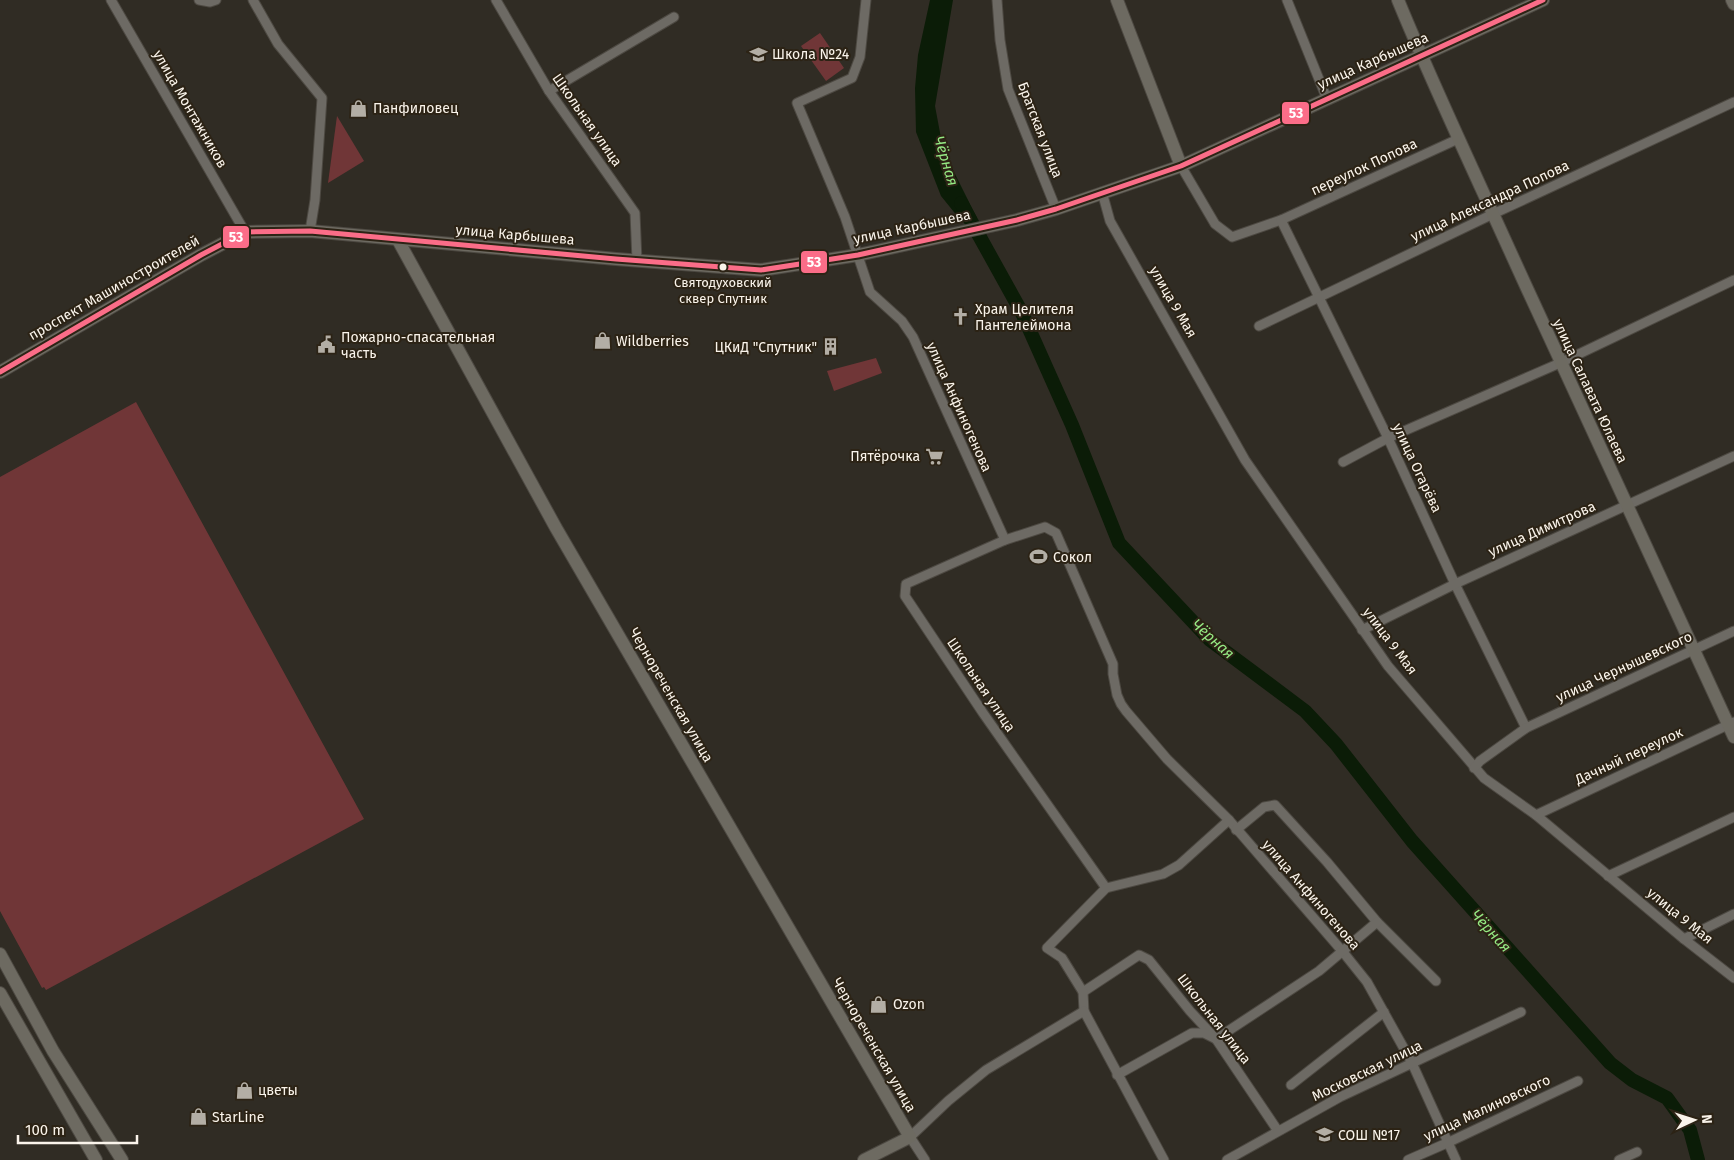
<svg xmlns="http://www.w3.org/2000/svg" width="1734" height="1160" font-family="'Fira Sans',sans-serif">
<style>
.green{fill:#703637}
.water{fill:#0b1c07}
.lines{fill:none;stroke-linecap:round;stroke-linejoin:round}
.river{stroke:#0b1c07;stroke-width:14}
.street-casing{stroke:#4d4942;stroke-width:11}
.secondary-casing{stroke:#4d4942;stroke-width:14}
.street{stroke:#6d6a64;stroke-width:9}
.secondary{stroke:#6d6a61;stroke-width:12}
.bus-1-casing{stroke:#2c2315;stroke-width:9}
.bus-1{stroke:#fb6d88;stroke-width:5}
.bus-dot{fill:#faf4eb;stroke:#2c2315;stroke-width:2}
.labels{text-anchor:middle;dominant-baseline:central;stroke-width:4;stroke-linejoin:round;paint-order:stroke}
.bus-label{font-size:13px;fill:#faf4eb;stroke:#2c2315}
.poi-label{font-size:14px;fill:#faf4eb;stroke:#2c2315;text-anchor:start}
.street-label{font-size:14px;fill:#faf4eb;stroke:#2c2315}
.water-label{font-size:15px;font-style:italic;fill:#95e983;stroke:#2c2315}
.line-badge{stroke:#2c2315;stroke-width:2}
.badge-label{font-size:14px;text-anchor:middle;font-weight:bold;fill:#fff}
</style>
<rect width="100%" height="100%" fill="#302c24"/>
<g class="green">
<path d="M820,33L844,68L826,81L801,46Z"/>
<path d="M337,116L364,161L328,183Z"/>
<path d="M876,358L882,373L834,391L827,371Z"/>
<path d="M136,402L364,819L46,990L44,987L42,988L0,911V477Z"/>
</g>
<path class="water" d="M930,0H953L935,106L941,138L952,168L977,218L962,222L941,196L916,132L915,88L918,55Z"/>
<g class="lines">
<path class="river" d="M961,203L1022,313L1072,425L1119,543L1210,640L1305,711L1336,744L1412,841L1610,1063L1632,1080L1667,1098L1690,1130L1698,1160"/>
<defs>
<g id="street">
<path d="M111,0L245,232"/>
<path d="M199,0L210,2L216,0"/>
<path d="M253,0L278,44L322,98L315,200L310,231"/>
<path d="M496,0L549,91L635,213L637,261"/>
<path d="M866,0L860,57L852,78L797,103L845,217L870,292L902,321L913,337L1005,540L1045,527L1056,533L1113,664V674L1117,695L1121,704L1126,711L1167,759L1229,820L1343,952L1367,982L1412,1063L1456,1160"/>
<path d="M997,0L1000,40L1008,89L1056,209"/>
<path d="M1287,0L1327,99"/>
<path d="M549,91L674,17"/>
<path d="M1181,166L1215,224L1232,237L1281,220L1458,139"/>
<path d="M1102,192L1110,221L1245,460L1388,666L1484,778L1536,815L1684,939L1734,978"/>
<path d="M1281,220L1388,438L1455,584L1526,728"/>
<path d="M1259,326L1493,214L1734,102"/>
<path d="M1343,462L1388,438L1560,363L1734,280"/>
<path d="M1005,540L906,584L905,596L983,713L1106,888"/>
<path d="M1362,630L1455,584L1734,456"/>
<path d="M1474,768L1480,761L1526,728L1734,631"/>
<path d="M1536,815L1734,722"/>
<path d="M1236,830L1264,807L1275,805L1327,862L1377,922L1436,981"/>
<path d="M1608,876L1734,817"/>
<path d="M1684,939L1734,914"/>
<path d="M1083,992L1139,955L1149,960L1190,1011L1216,1039L1278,1131"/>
<path d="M1084,1011L1083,992L1062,958L1047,948L1106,888L1163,874L1179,865L1229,820"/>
<path d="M1117,1075L1192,1033H1204L1216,1039L1319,971L1377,922"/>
<path d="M1291,1085L1384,1012"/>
<path d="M925,1160L910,1137L948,1101L986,1070L1084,1011L1164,1160"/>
<path d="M1227,1160L1340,1097L1521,1012"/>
<path d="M1408,1160L1447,1143L1578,1081"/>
<path d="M1619,1160L1637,1152"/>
</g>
<g id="secondary">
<path d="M1117,0L1181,166"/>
<path d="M1398,0C1428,73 1461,144 1494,216C1573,390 1654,563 1734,737"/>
<path d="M1732,0L1734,4"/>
<path d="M398,240L556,528L910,1137L864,1160"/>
<path d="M0,372L201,255L245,232L310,231L616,259L761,270L858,255L1017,220L1056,209L1181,166L1543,0"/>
<path d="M0,954L53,1051L122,1160"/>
<path d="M0,993L96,1160"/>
</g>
</defs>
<use href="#street" class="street-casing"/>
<use href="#secondary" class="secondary-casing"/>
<use href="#street" class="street"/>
<use href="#secondary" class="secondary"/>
<defs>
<path id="bus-1" d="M0,372L201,255L245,232L310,231L616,259L761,270L858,255L1017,220L1056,209L1181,166L1543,0"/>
</defs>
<use href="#bus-1" class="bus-1-casing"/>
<use href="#bus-1" class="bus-1"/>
</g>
<defs>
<symbol id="school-bare" viewBox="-9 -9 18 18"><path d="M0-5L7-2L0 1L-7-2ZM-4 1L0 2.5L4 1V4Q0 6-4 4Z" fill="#b3aea5" stroke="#2c2315" stroke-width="2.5" paint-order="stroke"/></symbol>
<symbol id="shop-bare" viewBox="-9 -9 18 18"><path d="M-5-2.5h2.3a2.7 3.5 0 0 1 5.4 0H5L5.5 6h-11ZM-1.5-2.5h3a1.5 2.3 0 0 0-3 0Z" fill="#b3aea5" stroke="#2c2315" stroke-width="2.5" paint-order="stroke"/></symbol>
<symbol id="church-bare" viewBox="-9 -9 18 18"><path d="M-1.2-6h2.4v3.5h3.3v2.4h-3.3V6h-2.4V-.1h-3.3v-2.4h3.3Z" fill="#b3aea5" stroke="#2c2315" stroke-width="2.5" paint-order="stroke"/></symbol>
<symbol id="civic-bare" viewBox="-9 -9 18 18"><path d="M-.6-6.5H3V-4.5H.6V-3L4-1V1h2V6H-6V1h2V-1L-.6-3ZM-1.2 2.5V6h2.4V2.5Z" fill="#b3aea5" stroke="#2c2315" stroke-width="2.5" paint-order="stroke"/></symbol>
<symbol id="building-bare" viewBox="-9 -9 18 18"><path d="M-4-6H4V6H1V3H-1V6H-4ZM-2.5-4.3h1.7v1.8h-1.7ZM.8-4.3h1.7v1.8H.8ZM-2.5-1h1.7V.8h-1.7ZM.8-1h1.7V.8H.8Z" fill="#b3aea5" stroke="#2c2315" stroke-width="2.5" paint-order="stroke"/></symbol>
<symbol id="supermarket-bare" viewBox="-9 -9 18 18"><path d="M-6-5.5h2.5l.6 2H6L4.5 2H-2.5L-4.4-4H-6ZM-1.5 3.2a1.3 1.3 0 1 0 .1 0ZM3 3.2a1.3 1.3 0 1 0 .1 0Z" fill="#b3aea5" stroke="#2c2315" stroke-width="2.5" paint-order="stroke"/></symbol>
<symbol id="stadium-bare" viewBox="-9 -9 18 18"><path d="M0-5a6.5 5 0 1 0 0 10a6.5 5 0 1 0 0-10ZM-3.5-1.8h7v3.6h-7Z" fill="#b3aea5" stroke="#2c2315" stroke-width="2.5" paint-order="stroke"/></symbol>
</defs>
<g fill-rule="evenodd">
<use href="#school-bare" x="746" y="42" width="25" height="25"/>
<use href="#shop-bare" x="346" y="96" width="25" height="25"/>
<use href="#church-bare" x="948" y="304" width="25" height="25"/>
<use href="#shop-bare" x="590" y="328" width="25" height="25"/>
<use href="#civic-bare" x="314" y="332" width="25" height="25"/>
<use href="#building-bare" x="818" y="334" width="25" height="25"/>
<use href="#supermarket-bare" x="922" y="444" width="25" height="25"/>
<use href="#stadium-bare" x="1026" y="544" width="25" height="25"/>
<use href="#shop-bare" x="866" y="992" width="25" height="25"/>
<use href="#shop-bare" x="232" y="1078" width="25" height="25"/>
<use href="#shop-bare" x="186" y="1104" width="25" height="25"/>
<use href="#school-bare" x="1312" y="1122" width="25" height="25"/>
</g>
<circle class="bus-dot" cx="723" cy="267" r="4.5"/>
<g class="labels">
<g class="bus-label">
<text x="723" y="282">Святодуховский<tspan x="723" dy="16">сквер Спутник</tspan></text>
</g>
<g class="poi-label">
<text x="772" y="54">Школа №24</text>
<text x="373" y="108">Панфиловец</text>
<text x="975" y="309">Храм Целителя<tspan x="975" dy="16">Пантелеймона</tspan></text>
<text x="341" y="337">Пожарно-спасательная<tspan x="341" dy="16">часть</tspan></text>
<text x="616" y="341">Wildberries</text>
<text x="817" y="347" text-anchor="end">ЦКиД "Спутник"</text>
<text x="920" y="456" text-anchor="end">Пятёрочка</text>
<text x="1053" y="557">Сокол</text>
<text x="893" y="1004">Ozon</text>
<text x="258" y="1090">цветы</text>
<text x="212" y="1117">StarLine</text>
<text x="1338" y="1135">СОШ №17</text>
</g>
<g class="street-label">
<text transform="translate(1373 61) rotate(-24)">улица Карбышева</text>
<text transform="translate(190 109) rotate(60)">улица Монтажников</text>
<text transform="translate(587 120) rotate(55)">Школьная улица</text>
<text transform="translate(1040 130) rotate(69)">Братская улица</text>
<text transform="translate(1364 167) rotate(-25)">переулок Попова</text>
<text transform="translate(1490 201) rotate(-25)">улица Александра Попова</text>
<text transform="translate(912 227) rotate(-12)">улица Карбышева</text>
<text transform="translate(515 235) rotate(5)">улица Карбышева</text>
<text transform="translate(114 288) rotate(-30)">проспект Машиностроителей</text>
<text transform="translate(1173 302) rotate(60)">улица 9 Мая</text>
<text transform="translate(1590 391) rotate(65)">улица Салавата Юлаева</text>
<text transform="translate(959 407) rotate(66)">улица Анфиногенова</text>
<text transform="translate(1417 468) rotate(65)">улица Огарёва</text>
<text transform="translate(1542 529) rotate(-24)">улица Димитрова</text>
<text transform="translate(1390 641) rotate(53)">улица 9 Мая</text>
<text transform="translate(1624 667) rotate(-25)">улица Чернышевского</text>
<text transform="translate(981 685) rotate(56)">Школьная улица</text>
<text transform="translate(671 695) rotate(60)">Чернореченская улица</text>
<text transform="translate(1629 756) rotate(-25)">Дачный переулок</text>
<text transform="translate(1311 895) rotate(49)">улица Анфиногенова</text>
<text transform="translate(1680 916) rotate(39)">улица 9 Мая</text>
<text transform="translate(1214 1019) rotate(52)">Школьная улица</text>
<text transform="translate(874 1045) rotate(60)">Чернореченская улица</text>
<text transform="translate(1367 1071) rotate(-26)">Московская улица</text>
<text transform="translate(1487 1108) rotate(-25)">улица Малиновского</text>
</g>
<g class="water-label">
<text transform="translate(946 161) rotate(73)">Чёрная</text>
<text transform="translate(1213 639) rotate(42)">Чёрная</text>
<text transform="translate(1491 931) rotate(48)">Чёрная</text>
</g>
</g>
<g class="line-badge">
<rect x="1281" y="101" width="29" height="24" rx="5" fill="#fb6d88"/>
<rect x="222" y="225" width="28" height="24" rx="5" fill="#fb6d88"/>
<rect x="800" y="250" width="28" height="24" rx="5" fill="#fb6d88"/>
</g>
<g class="badge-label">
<text x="1296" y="118">53</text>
<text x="236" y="242">53</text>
<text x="814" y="267">53</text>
</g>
<g transform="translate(1694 1120) rotate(86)" stroke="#2c2315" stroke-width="4" paint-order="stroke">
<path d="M0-4L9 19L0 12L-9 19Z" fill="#faf4eb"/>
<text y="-8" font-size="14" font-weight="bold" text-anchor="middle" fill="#faf4eb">N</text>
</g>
<path d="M18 1135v8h119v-8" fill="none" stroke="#faf4eb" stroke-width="2.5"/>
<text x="25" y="1135" font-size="15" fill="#faf4eb" stroke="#2c2315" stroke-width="4" paint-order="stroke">100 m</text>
</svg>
